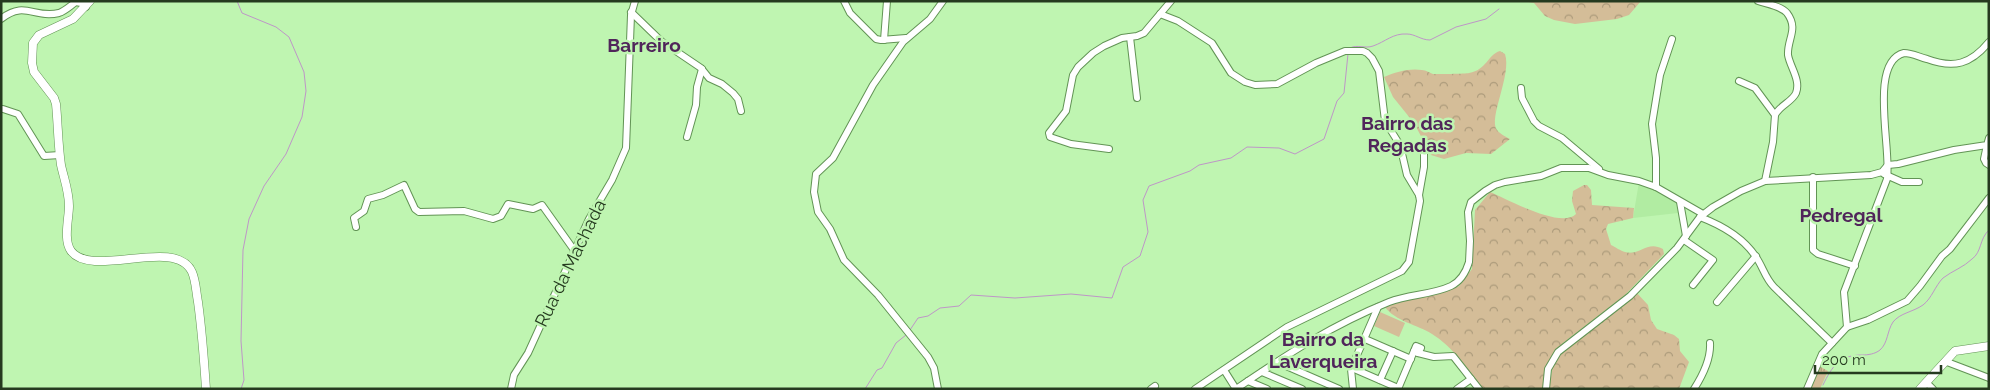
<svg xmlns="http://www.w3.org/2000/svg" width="1990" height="390" font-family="Raleway,sans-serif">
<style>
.built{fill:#b1eca2}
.grass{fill:#d4bd98}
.forest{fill:url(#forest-crowns)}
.park{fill:url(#park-tufts)}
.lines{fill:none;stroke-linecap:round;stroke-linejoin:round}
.stream{stroke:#be96c7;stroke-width:1}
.minor-casing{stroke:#629455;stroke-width:8}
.major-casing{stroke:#629455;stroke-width:9}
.minor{stroke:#fff;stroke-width:6}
.major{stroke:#fff;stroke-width:8}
.labels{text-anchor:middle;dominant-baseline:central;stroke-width:5;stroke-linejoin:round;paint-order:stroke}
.street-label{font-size:18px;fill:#253a1f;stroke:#bff5b1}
.neighbourhood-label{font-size:19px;font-weight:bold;fill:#50255a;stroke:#bff5b1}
</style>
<defs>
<pattern id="forest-crowns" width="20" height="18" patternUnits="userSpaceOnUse" patternTransform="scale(1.25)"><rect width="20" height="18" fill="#d4bd98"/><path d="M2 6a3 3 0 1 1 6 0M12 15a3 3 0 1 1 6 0" fill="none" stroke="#ac9b7b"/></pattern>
<pattern id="park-tufts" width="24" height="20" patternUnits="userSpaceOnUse" patternTransform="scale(1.25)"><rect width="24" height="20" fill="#d4bd98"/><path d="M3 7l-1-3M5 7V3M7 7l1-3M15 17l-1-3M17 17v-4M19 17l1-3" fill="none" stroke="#ac9b7b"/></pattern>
</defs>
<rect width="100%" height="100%" fill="#bff5b1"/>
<path class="built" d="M1639,182L1676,200L1678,213L1633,218Z"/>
<path class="grass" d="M1380,312L1405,323L1399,337L1374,326Z"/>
<g class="forest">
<path d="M1522,1H1641L1629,15L1617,19L1575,24L1554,20L1545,16L1534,3Z"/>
<path d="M1500,51L1505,54C1512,75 1488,118 1497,130C1500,134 1506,137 1510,139L1491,154L1466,153L1444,159L1431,155L1414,123L1393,97L1384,77C1396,72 1409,68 1422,70C1426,70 1430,73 1433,74C1436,74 1466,74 1469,73C1487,70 1487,55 1500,51Z"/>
<path d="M1584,185H1587L1591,190L1592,205L1634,208L1633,218L1608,224L1606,229L1611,245C1615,247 1621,251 1625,252C1640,256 1647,240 1663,249L1664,254L1625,295L1563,343L1553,354L1546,368L1545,389H1482C1469,370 1452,346 1432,334C1418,325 1395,321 1385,307L1389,304L1444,292L1459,286L1472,269L1475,210L1490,192C1507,199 1561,229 1576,214L1572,201L1573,191Z"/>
<path d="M1636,292L1648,305L1651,320L1657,329L1674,335L1679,339L1680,351L1689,362L1679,389H1549L1553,365L1561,352Z"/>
</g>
<path class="park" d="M1819,366L1828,371L1820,389H1810Z"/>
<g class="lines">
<g class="stream">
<path d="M237,1L242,13L276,27L289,37L304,72L306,91L302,117L286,154L264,186L249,219L243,250L241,341L244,380L241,389"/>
<path d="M1350,48C1357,44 1365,49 1373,46C1385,42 1393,33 1407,34C1415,34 1421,40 1430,40L1456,27L1486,19L1499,9"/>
<path d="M910,330L918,318L928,316L940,308L959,306L971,295L1015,298L1071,294L1112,298L1123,267L1140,256L1148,232L1143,200L1149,186L1190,171L1199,165L1231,158L1247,147L1279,148L1295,154L1324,139L1337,101L1344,93L1348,54"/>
<path d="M1823,385C1832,366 1840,355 1862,355C1868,355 1875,354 1880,350C1888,343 1887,331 1893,322C1900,313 1913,312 1923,305C1932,298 1935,286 1943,278C1952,271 1964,267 1972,259C1982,252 1979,239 1989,230"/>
<path d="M865,389L877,370L882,368L896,343L906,335"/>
</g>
<defs>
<g id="minor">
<path d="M844,1L850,13L876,39L881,40L906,38"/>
<path d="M1758,1C1767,4 1781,6 1787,13C1799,29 1787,39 1788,55C1790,67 1801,80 1796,93C1792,102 1780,105 1775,115"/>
<path d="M631,12L661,41L701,68L709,78L722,84L733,93L738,99L741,111"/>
<path d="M1160,14L1178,21L1212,43L1231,73L1245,82L1255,85L1277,84L1316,63L1345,51H1363L1367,53L1372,58L1379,71L1385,121L1400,145L1407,175L1419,195L1420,201L1409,262L1402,271L1287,327L1195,389"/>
<path d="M1,19C25,0 34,19 59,13C65,11 70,6 76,2L81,3L86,7"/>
<path d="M1130,37L1137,98"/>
<path d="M884,40L887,1"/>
<path d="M1739,81L1755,88L1775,115L1773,142L1765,181"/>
<path d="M1521,88L1522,98L1534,121L1539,126L1562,138L1599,169"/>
<path d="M3,109L18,114L44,156L60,155"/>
<path d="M687,137L696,105L697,87L702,69"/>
<path d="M1987,145L1984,159L1986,163L1989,165"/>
<path d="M1109,149L1071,144L1050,137L1049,133L1066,111L1073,75L1078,67L1093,53L1104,46L1122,38L1137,36L1144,33L1171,1"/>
<path d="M1888,165L1898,164L1954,150L1987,145L1989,138"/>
<path d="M1884,174L1902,182H1919"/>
<path d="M1813,177V250L1818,254L1855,266"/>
<path d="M1656,187V158L1652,124L1660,75L1672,39"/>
<path d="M1419,195L1424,167V150"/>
<path d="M1680,202L1686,236"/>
<path d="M1700,217C1721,225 1743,237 1756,257C1763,267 1765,278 1774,287L1832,343"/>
<path d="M356,227L354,218L364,211L368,199L383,195L404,185L415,209L419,212L464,211L493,219L501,216L508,204L533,209L542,205L574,250"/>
<path d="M1684,240L1713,260L1693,285"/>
<path d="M1717,302L1756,256"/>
<path d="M1847,327L1868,320L1907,301L1920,286L1942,256L1950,249L1989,198"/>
<path d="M1365,339L1411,359"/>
<path d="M1416,346L1421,348L1418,353L1414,351Z"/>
<path d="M1418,353L1434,357L1453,356L1479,389"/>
<path d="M1277,362L1339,389"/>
<path d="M1947,362L1989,378"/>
<path d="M1352,368L1398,388"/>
<path d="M1224,370L1236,389"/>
<path d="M1262,372L1302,389"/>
<path d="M1380,380L1393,351"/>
<path d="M1248,381L1267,389"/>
<path d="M1926,382L1933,389"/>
<path d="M511,389L514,375L528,353L589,219L612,180L626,148L631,15L635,1"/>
<path d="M938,389L934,368L928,357L878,295L844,260L830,229L818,212L814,192L816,174L833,158L873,85L903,42L930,19L943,1"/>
<path d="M1151,389L1155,386"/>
<path d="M1236,389C1286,355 1332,325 1389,302C1409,294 1432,295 1451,286C1461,281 1466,272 1469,262L1470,241L1468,212L1471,202L1485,191L1495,185L1505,182L1541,176L1561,168H1589L1608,175L1639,181L1656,187L1703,214"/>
<path d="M1353,389L1351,369L1378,307"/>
<path d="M1398,389L1414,351"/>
<path d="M1457,389L1471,379"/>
<path d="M1546,389L1548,369L1558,352L1630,296L1677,248L1700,217L1713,207L1741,191L1765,181L1871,175L1882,172L1887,166"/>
<path d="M1694,389C1703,375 1711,359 1710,343"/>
<path d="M1807,389L1822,354L1847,327L1844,292L1887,179C1892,150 1868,62 1904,53C1912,53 1919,57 1927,59C1954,69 1971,64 1989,42"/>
</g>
<g id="major">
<path d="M90,1L73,19L39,35L33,43L32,63L34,72L54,98L56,104C58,124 58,145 61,165C64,179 69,191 69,206C69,218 63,240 71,251C92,279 176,236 192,272C196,281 196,292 198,302C202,331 204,359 206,389"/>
<path d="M1920,389L1955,351L1989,346"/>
</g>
</defs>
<use href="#minor" class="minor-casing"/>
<use href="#major" class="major-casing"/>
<use href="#minor" class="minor"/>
<use href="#major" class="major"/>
</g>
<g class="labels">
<g class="street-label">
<text transform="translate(570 263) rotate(-64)">Rua da Machada</text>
</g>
<g class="neighbourhood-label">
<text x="644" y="45">Barreiro</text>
<text x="1407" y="123">Bairro das<tspan x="1407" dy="22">Regadas</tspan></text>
<text x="1841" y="215">Pedregal</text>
<text x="1323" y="339">Bairro da<tspan x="1323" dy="22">Laverqueira</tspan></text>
</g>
</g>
<rect width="1990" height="390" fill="none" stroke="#253a1f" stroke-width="5"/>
<path d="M1815 365v8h126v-8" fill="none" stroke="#253a1f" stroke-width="2.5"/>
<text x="1822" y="365" font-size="15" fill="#253a1f" stroke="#bff5b1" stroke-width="4" paint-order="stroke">200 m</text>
</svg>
